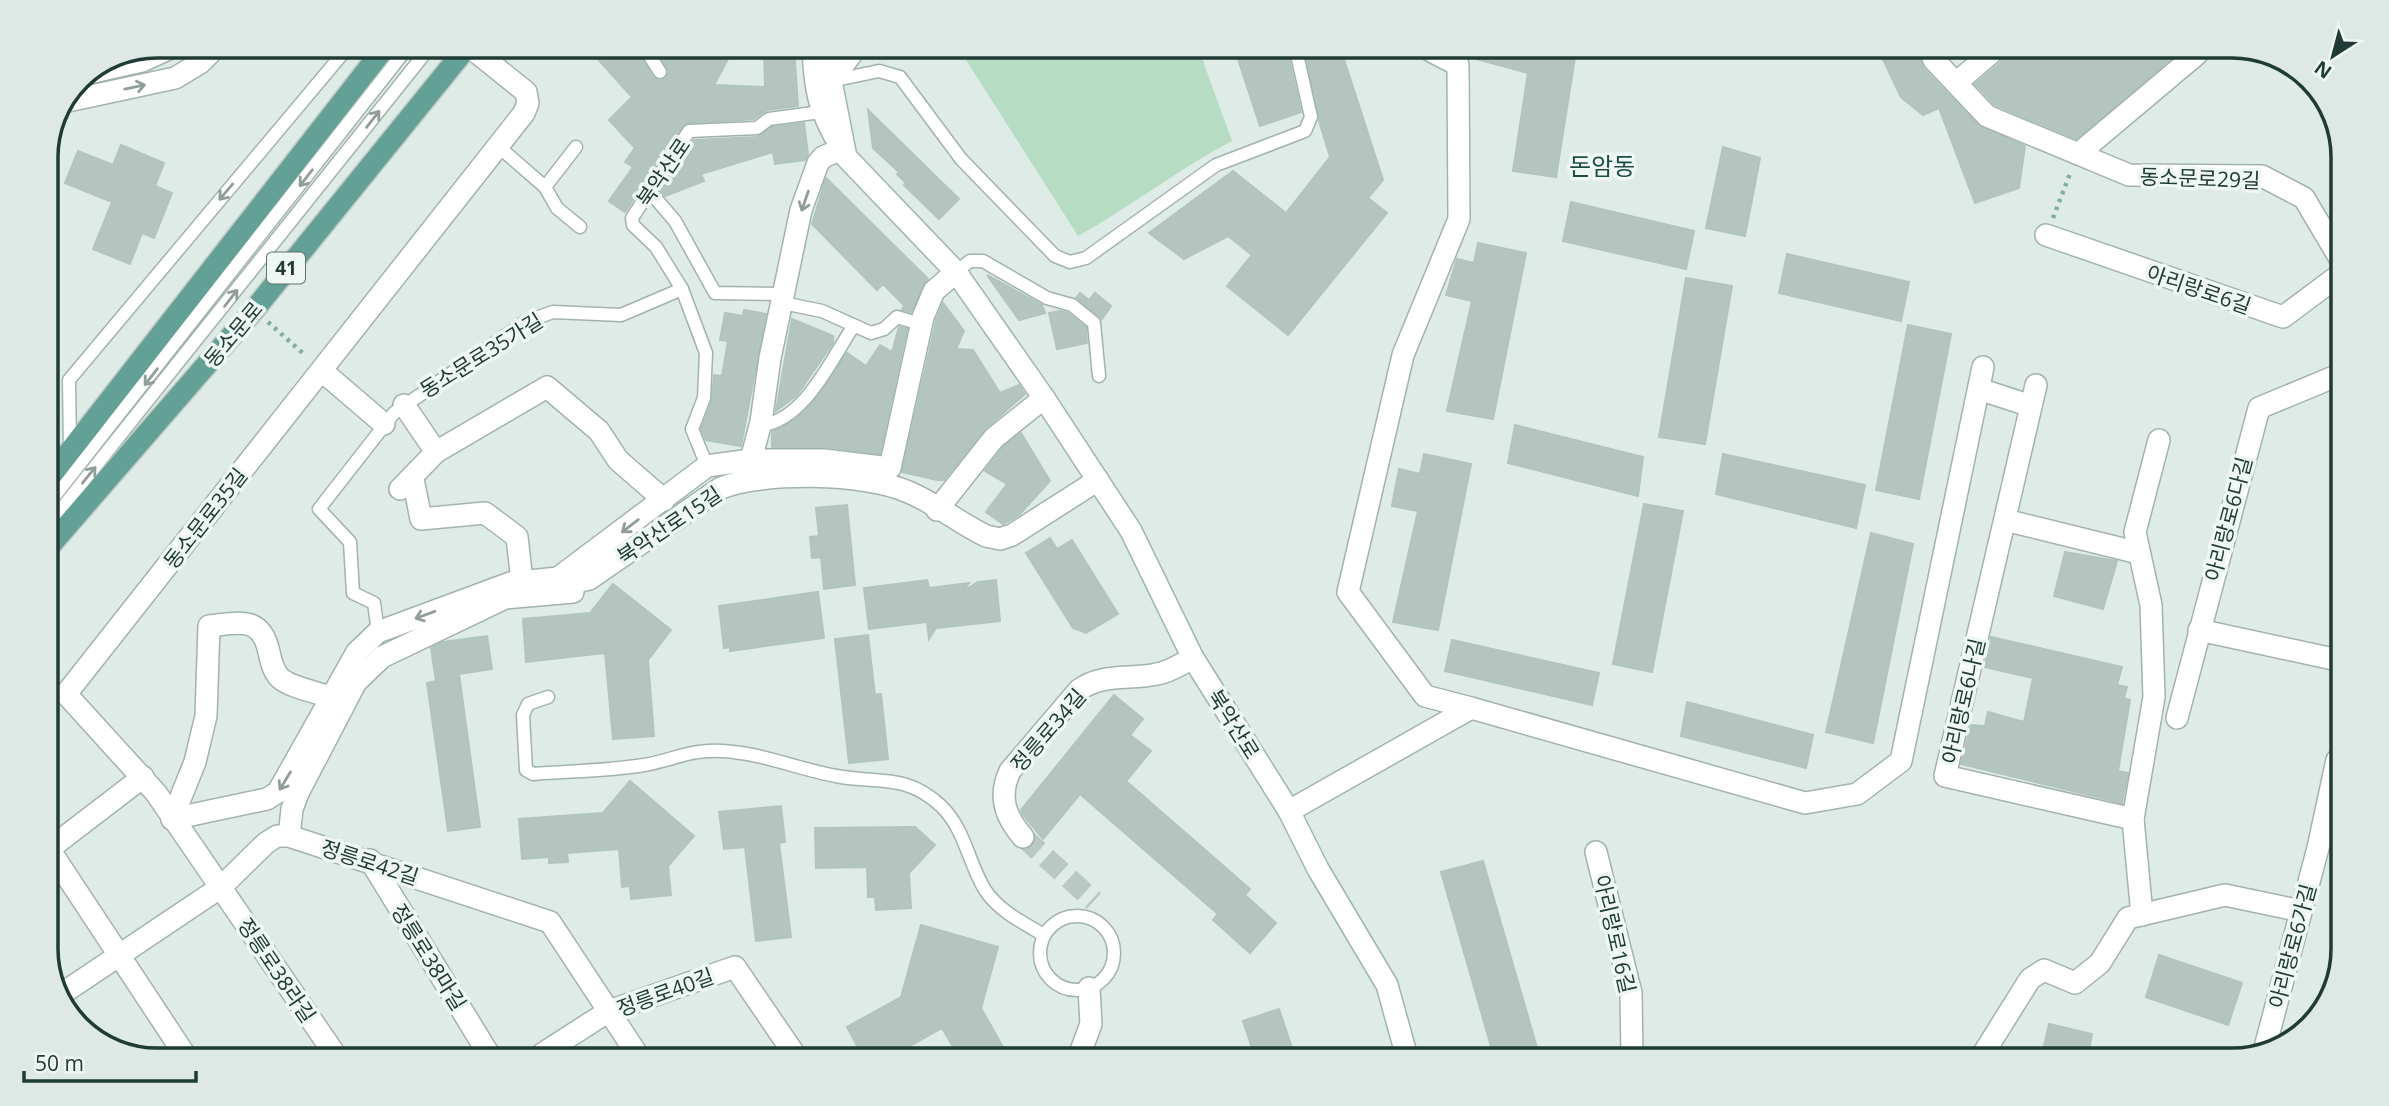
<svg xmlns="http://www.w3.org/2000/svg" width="2389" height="1106" font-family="'Open Sans','Noto Sans KR',sans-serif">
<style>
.green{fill:#b7dcc4}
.building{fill:#b4c5c0;stroke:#b2c4be;stroke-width:2}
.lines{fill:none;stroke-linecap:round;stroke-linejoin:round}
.street-tunnel{stroke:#b9c8c3;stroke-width:21;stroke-dasharray:21 10;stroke-linecap:butt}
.lane-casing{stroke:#a2b3ae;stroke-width:15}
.street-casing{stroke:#a2b3ae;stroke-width:24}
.secondary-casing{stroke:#9eb6af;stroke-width:24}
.primary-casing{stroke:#c1c8c7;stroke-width:24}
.path{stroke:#7fafa3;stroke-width:4.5;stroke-dasharray:3.5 5;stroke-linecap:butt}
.lane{stroke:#fff;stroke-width:12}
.street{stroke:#fff;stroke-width:21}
.secondary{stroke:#fff;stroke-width:21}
.primary{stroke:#63a196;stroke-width:21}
.oneway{stroke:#909d9a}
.labels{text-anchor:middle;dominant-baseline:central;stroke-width:7;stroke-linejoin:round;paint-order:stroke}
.shield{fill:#eff7f4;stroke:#5e736f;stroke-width:2}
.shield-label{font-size:19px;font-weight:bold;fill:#203b36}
.street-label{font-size:21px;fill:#203b36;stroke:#eff7f4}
.quarter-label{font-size:24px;fill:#1c4d45;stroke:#eff7f4}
.rim{fill:none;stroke:#203b36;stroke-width:3.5}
</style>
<rect width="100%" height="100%" fill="#dfebe6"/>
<path class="green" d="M959,49L1199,50L1232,141C1178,169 1131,207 1078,236Z"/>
<g class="building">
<path d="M587,47H635L653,77L660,81L665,79L669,71L655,48H734L714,85L765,87L764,48H794L798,106L767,110L754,119L684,124L625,212L609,201L633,167L625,162L635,148L609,120L632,97Z"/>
<path d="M1235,50H1287L1301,112L1260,126Z"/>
<path d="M1305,50H1341L1383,180L1368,198L1387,213L1288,335L1227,286L1252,255L1228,236L1184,259L1149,233L1233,171L1286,213L1330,157L1319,121Z"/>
<path d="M1470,51H1576L1556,177L1513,171L1528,73L1469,57Z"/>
<path d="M1880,53H1918L1924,69L1978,125L2025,146L2019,188L1975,203L1939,108L1923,115L1901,97Z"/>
<path d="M2004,53L2176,54H2177L2076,139L1995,105L1975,84L2000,63Z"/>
<path d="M868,110L959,199L939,219L904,185L906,183L897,174L899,172L873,148Z"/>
<path d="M804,123L808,154L805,160L775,164L773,152L701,174L704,181L665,196L660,191L694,140L757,137L772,127Z"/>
<path d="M121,145L164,163L155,186L172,193L154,238L142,233L130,264L93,249L112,202L65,183L78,151L113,165Z"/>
<path d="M1723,147L1760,158L1745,236L1706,228Z"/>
<path d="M826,178L928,279L911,312L902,310L904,305L883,284L877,290L812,224Z"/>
<path d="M1571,202L1694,231L1686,269L1563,241Z"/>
<path d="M1478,243L1526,253L1493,419L1447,411L1472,301L1446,295L1457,259L1474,263Z"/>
<path d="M1787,254L1909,282L1901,321L1779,293Z"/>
<path d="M987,275L1042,305L1045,313L1019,320Z"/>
<path d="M1686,278L1732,286L1705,444L1659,437Z"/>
<path d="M1080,293L1089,300L1095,293L1111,306L1102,319L1076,298Z"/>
<path d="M943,303L964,331L956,349L973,350L1000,393L1019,385L1025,394L984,430L944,480H937L902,472L936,321Z"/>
<path d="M744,310L766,314L741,446L706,440L701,429L712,401L714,375L722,376L728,341L720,340L725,313L743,316Z"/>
<path d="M1060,311L1068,313L1086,327L1087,343L1057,349L1049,313Z"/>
<path d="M792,319L833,336V343L797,395L776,411Z"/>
<path d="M1908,325L1951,334L1919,499L1876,490Z"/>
<path d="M899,327L907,329L880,454L825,447H772V432L795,420L809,407L847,353L866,366L880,345L892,352Z"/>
<path d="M1515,425L1643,457L1638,496L1508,463Z"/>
<path d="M1021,433L1050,481L1019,515L1003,524L986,512L1007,484L985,471L1003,447Z"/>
<path d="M1424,454L1471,464L1438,630L1393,622L1418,511L1392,506L1399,469L1420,474Z"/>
<path d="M1723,454L1865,485L1856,528L1716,494Z"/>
<path d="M1644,504L1683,511L1652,672L1613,664Z"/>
<path d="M847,505L855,585L824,589L821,557L812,558L810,537L819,536L816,508Z"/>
<path d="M1871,533L1913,544L1873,743L1826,732Z"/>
<path d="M1050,538L1057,549L1072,540L1118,614L1086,633L1073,628L1026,553Z"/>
<path d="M2065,552L2117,561L2103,609L2054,596Z"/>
<path d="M927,580L929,588L969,583L963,591L978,582L996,580L1000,621L936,628L929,639L927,622L869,629L864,588Z"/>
<path d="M613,584L671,630L648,660L654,736L613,739L605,653L526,662L523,619L590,613Z"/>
<path d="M818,592L824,638L730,651V647L724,648L719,606Z"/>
<path d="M868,635L875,695L881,694L888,759L849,763L835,639Z"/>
<path d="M487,636L492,669L459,674L480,827L448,831L427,683L436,681L431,648L443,642Z"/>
<path d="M1991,637L2122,667L2117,685L2127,687L2124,698L2130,700L2118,771L2128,773L2122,803L1961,764L1971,725L1985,726L1988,712L2024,722L2033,678L1984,667Z"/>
<path d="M1452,640L1599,673L1592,705L1445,671Z"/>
<path d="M1114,695L1143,719L1130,735L1151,751L1126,781L1250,889L1245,895L1276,923L1250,953L1213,920L1218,914L1080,794L1043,839L1023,815L1021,810Z"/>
<path d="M1687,702L1813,735L1806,768L1681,736Z"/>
<path d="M630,781L694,836L668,866L671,895L631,899L630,886L622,887L619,849L567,853L568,862L549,863V857L522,859L519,819L603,813Z"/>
<path d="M781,806L785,842L779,843L791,937L756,941L745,847L724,849L719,812Z"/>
<path d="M915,827L935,845L909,873L911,908L876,910L875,897H868L867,867L816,868L815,828Z"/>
<path d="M1483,861L1540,1058L1494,1057L1441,872Z"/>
<path d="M921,925L998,947L981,1008L1008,1056L958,1055L942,1028L894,1055H862L847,1027L901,997Z"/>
<path d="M2159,955L2242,983L2228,1025L2146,997Z"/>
<path d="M1279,1009L1295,1057H1255L1243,1021Z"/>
<path d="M2049,1024L2092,1034L2087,1060H2041Z"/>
</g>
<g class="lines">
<path class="street-tunnel" d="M1023,837L1094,901"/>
<defs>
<g id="lane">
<path d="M644,47L660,72"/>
<path d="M831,81L879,71L900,77L961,159L1055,256L1070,262L1086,258L1216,165L1305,131L1311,117L1296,50"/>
<path d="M499,147L545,187"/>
<path d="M576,147L545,187L557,208L580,227"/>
<path d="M650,192L675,221L715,293L782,294"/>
<path d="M956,272L970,261H983L1047,298L1072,305L1094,323L1099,376"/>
<path d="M783,303L822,311L871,333L884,329L897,317L920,324"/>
<path d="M760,426C805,420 830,361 853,327"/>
<path d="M70,451L69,380L349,46"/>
<path d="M707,466L692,429L704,398L706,353L682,289L656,247L633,225L632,218L689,131L757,128L769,119L821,112"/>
<path d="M46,507L408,47"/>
<path d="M46,528L430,47"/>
<path d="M378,632L374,603L353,593L350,542L319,509L394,413L525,322L553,312L621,315L682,289"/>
<path d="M548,697L528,704L523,715L526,770L533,774C569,771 608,771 644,765C674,760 690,749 722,751C762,753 798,769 836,776C878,784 906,773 941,806C965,829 968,862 985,890C999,911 1022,922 1044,935"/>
<circle cx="1077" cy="953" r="37"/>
</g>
<g id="street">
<path d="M1431,51L1458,65L1459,219L1403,355L1348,592L1425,696L1471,708"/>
<path d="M1931,53L1934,60L1987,116L2129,175L2262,176L2304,198L2342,262"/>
<path d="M93,72L142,61L175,46"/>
<path d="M831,81L856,48"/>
<path d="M1956,83L1991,53"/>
<path d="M68,101L175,78L200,63L217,46"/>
<path d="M2078,154L2197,54"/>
<path d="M2046,235L2283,317L2342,273"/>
<path d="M322,371L384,424"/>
<path d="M2036,385L1945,776L2133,819"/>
<path d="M1979,389L2031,406"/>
<path d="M436,452L547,387L599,431L618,460L664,500"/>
<path d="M748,471L761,422L770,358L801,210L818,163L823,157L842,149C819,111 815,92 813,48"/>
<path d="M413,479L421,519L485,513L517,537L522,581"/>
<path d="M400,489L436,452L404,405"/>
<path d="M937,510L994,438L1044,398"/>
<path d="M2005,520L2139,553"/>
<path d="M555,580L576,582L589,579L721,488C764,471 864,473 906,491C934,502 959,523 986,536L1000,539L1012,535L1098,480"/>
<path d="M2199,630L2338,660"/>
<path d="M2177,718L2259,408L2341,374"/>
<path d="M143,777L49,849L183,1052"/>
<path d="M1289,811L1471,708L1805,803L1857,794L1901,761L1983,367"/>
<path d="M172,819L267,799L278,792L357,652L378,632L510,583L558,578L707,466L750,460H824L890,468L923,317L934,291L956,272"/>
<path d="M172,819L195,762L206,716L209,626C239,623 261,615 269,652C271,661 273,671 280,678C291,688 318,692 332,698"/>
<path d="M289,836L292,809L298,793L356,682L382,657L505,598L573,592"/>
<path d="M1023,837C1005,817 998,796 1010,771L1079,690C1102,673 1130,680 1157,674C1170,672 1181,664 1193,658"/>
<path d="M1596,852L1631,993L1632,1058"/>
<path d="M370,860L488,1053"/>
<path d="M2142,915L2133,819L2154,697L2151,605L2135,532L2159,440"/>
<path d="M60,995L221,887L266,843L277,836H289L550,922L637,1054"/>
<path d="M2264,1051L2318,848L2337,760"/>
<path d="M334,1053L156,793L66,694L524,113L528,103L526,92L470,47"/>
<path d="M542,1054L609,1011L735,967L795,1055"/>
<path d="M1079,1056L1091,1024L1089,988"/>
<path d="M1980,1059L2030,979L2044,970L2075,983L2100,963L2128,918L2225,895L2301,911"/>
</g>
<path id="secondary" d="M832,48L831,81L846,157L956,272L1044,398L1131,531L1193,658L1289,811L1318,869L1387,985L1407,1057"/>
<g id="primary">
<path d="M46,482L386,46"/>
<path d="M46,550L254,310L467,47"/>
</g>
</defs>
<use href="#lane" class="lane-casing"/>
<use href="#street" class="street-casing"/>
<use href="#secondary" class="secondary-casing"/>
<use href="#primary" class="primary-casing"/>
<g class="path">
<path d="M2053,218L2071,171"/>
<path d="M268,322L306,356"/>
</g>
<use href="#lane" class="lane"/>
<use href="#street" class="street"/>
<use href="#secondary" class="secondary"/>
<use href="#primary" class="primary"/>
</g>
<defs><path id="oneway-shaft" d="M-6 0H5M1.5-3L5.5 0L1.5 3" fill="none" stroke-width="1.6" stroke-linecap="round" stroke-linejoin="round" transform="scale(1.75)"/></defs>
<g class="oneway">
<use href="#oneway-shaft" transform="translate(135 87) rotate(-12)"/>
<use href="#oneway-shaft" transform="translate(373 119) rotate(-52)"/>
<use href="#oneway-shaft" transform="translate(306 178) rotate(128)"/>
<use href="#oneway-shaft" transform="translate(226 192) rotate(130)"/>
<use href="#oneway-shaft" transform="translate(805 201) rotate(109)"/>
<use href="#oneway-shaft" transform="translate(231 298) rotate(-52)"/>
<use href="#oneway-shaft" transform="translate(151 377) rotate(128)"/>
<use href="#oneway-shaft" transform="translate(89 475) rotate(-51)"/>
<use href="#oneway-shaft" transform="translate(630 526) rotate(142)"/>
<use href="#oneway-shaft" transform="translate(425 615) rotate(160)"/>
<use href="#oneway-shaft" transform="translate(285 781) rotate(121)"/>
</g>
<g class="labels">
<rect class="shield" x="267" y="252.5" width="38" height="31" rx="5"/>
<g class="shield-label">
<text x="286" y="268">41</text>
</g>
<g class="street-label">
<text transform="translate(663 172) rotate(-56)">북악산로</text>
<text transform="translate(2200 178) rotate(2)">동소문로29길</text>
<text transform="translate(2199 289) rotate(19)">아리랑로6길</text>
<text transform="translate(233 334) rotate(-50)">동소문로</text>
<text transform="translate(481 355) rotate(-32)">동소문로35가길</text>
<text transform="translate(205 518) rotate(-52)">동소문로35길</text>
<text transform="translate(2228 519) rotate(-75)">아리랑로6다길</text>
<text transform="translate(669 525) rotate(-34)">북악산로15길</text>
<text transform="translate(1963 701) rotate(-77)">아리랑로6나길</text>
<text transform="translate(1234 724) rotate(58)">북악산로</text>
<text transform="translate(1048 730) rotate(-49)">정릉로34길</text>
<text transform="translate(370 862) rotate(18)">정릉로42길</text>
<text transform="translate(1615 934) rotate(77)">아리랑로16길</text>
<text transform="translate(2292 946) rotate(-75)">아리랑로6가길</text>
<text transform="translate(429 957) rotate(58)">정릉로38마길</text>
<text transform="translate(277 970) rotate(56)">정릉로38라길</text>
<text transform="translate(665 992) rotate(-20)">정릉로40길</text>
</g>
<g class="quarter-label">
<text x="1602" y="165">돈암동</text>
</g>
</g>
<path d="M0 0H2389V1106H0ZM157 58H2232A99 99 0 0 1 2331 157V949A99 99 0 0 1 2232 1048H157A99 99 0 0 1 58 949V157A99 99 0 0 1 157 58Z" fill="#dee8e5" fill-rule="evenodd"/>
<path class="rim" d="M157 58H2232A99 99 0 0 1 2331 157V949A99 99 0 0 1 2232 1048H157A99 99 0 0 1 58 949V157A99 99 0 0 1 157 58Z"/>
<g transform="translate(2333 56) rotate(216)" stroke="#eff7f4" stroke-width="5" paint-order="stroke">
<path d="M0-5L12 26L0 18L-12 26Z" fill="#203b36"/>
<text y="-10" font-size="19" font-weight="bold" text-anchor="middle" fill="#203b36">N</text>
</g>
<path d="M24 1071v10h172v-10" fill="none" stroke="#203b36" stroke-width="3.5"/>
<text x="35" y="1071" font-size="21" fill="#203b36" stroke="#eff7f4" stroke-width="5" paint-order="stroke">50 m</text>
</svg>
